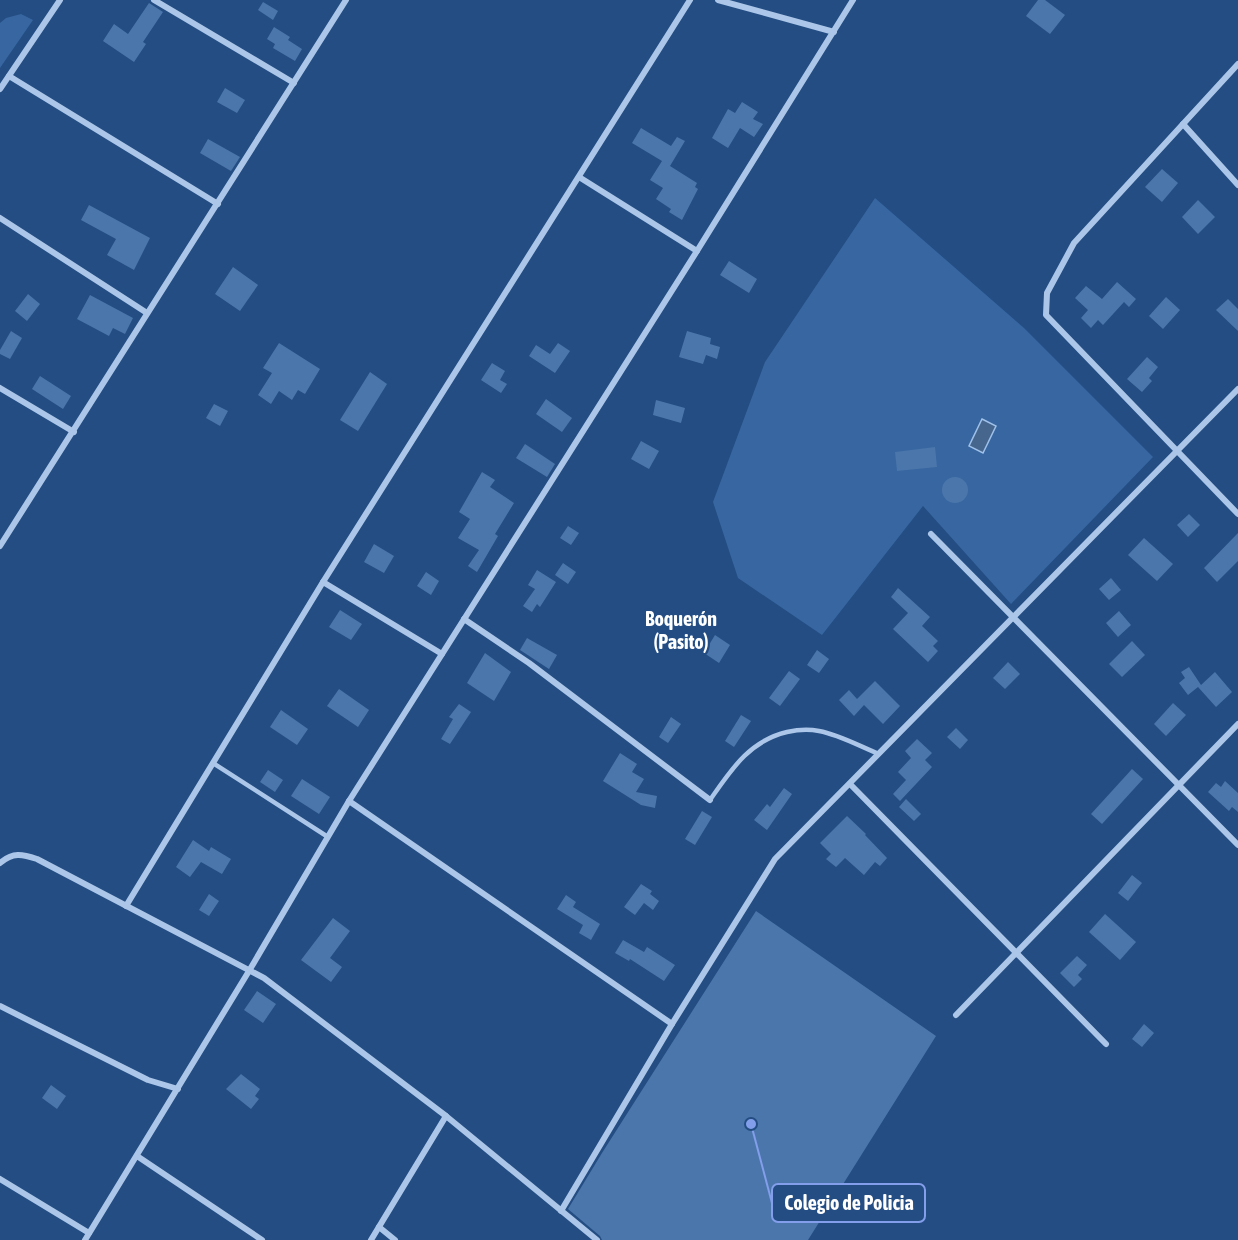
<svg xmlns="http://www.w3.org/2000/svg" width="1238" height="1240" font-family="'Asap Condensed',sans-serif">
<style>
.green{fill:#3766a0}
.water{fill:#47668d;stroke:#9fc1e9;stroke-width:1.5}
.building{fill:#4b76ab}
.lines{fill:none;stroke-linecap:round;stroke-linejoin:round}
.lane{stroke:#abc6e8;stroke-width:4.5}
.street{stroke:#abc6e8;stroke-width:6}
.labels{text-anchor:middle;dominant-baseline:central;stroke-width:4.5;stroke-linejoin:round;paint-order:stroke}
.neighbourhood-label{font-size:20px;font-weight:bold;fill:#fff;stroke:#234d83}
.leader{fill:none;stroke:#839eea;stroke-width:2}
.callout-dot{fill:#839eea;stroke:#234d83;stroke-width:2}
.callout{fill:#234d83;stroke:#839eea;stroke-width:2}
.callout-label{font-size:20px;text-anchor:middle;font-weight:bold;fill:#fff}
</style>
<rect width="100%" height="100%" fill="#234d83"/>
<g class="green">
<path d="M21,14L33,20L0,68V23L6,18Z"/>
<path d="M875,198L1024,328L1153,457L1011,604L923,506L822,635L738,578L713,502L765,362Z"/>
</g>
<path class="water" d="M982,419L996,426L983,453L969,446Z"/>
<g class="building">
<path d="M1038,0H1045L1065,15L1050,34L1026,16Z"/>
<path d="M263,2L278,11L273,20L258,10Z"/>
<path d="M149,3L163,12L143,42L146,44L134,62L103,41L114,24L128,34Z"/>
<path d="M274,27L290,37L288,40L302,49L295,61L273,48L275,44L267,39Z"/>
<path d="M225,88L245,100L237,113L217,102Z"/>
<path d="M742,102L758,112L753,119L763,124L754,137L740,128L728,148L712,138L728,109L735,113Z"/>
<path d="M641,128L671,146L677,137L685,141L670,166L697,183L695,187L698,189L682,220L669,212L671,209L656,199L663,188L650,180L662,161L632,143Z"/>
<path d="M208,139L240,157L231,171L200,153Z"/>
<path d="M1162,169L1178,183L1162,202L1145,187Z"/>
<path d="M1198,200L1215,217L1198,234L1182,217Z"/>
<path d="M89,205L150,238L134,270L107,255L116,239L81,220Z"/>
<path d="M729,261L757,279L749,293L720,275Z"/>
<path d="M233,267L258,285L240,311L215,294Z"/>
<path d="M1117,282L1136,299L1129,307L1124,302L1103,325L1098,320L1091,328L1081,318L1088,310L1075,298L1086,286L1102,299Z"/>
<path d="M28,294L40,304L27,321L15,311Z"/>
<path d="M90,295L133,318L125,334L113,328L109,336L77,319Z"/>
<path d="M1166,297L1180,310L1163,329L1149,316Z"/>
<path d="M1228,299L1238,309V331L1216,310Z"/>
<path d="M11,331L22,338L10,359L0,354V350Z"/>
<path d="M687,331L711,338L710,344L720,347L717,359L706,355L703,364L679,357Z"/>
<path d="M279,343L320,369L305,394L298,390L292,400L279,391L271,404L258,395L272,373L263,368Z"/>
<path d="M558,343L570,351L555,373L529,356L536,345L550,354Z"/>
<path d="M1147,357L1158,367L1149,378L1152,381L1142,392L1127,379Z"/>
<path d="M492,363L505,371L500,380L507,384L501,393L481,380Z"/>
<path d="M370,372L387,384L358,431L340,420Z"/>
<path d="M40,376L71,396L63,409L32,389Z"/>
<path d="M546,399L572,418L562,432L536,414Z"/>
<path d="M656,400L685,408L681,423L653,415Z"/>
<path d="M214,404L228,411L220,426L206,418Z"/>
<path d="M641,441L659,451L649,469L631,459Z"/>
<path d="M525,444L555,464L547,477L516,458Z"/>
<path d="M935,447L937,467L897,471L895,452Z"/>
<path d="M482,472L495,480L490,487L514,503L495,534L498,536L477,572L468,566L479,550L458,538L470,519L459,512Z"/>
<circle cx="955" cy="490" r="13"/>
<path d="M1189,514L1200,525L1188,537L1177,525Z"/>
<path d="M568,526L579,533L571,545L560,538Z"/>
<path d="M1238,533V561L1217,582L1204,568Z"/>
<path d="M1144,538L1173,564L1157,581L1128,555Z"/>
<path d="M374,544L394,556L384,573L364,562Z"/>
<path d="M563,563L576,572L568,584L555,575Z"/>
<path d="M537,570L556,582L540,607L537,604L532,612L523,606L535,589L528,585Z"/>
<path d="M426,572L439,581L431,595L417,586Z"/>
<path d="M1111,578L1121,590L1109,600L1099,589Z"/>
<path d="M898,588L930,617L922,626L938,641L933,646L938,651L928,662L893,629L908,613L891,597Z"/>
<path d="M340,610L362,624L351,640L329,627Z"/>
<path d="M1119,611L1131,625L1118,637L1106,623Z"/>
<path d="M715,635L730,645L719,663L704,653Z"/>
<path d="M527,638L557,655L549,669L520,650Z"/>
<path d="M1132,641L1145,655L1122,677L1109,664Z"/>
<path d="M817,650L829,659L819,673L807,665Z"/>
<path d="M485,653L511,672L494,701L467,683Z"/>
<path d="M1008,662L1020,674L1005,689L993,678Z"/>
<path d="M1189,667L1201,685L1215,672L1232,692L1216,707L1198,687L1188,695L1179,683L1185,678L1181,672Z"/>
<path d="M789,671L800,679L780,706L769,698Z"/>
<path d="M875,681L900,706L883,724L864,705L854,716L839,700L849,690L857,699Z"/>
<path d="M339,689L369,710L358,727L327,706Z"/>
<path d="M1173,703L1186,715L1166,736L1154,724Z"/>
<path d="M459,704L471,712L450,744L441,739L453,719L449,717Z"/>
<path d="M281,710L308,729L297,745L270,727Z"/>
<path d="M741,715L751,721L734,747L725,741Z"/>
<path d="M671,717L681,724L668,743L659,737Z"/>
<path d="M956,728L968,740L960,749L947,737Z"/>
<path d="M917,739L932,753L925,760L932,767L900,801L893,794L906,780L898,772L911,758L905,751Z"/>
<path d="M620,753L637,764L632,772L644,779L636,792L657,796L655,808L641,805L603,781Z"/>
<path d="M1132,769L1143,779L1102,824L1091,814Z"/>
<path d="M268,770L283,780L275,792L260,782Z"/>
<path d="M302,779L330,797L319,814L291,796Z"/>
<path d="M1225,781L1238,793V812L1232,807L1229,811L1208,792L1216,783L1221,787Z"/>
<path d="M784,788L792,794L767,830L754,820L767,804L770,807Z"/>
<path d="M906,799L921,814L914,821L899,807Z"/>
<path d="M702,811L712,817L695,845L685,839Z"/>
<path d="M847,816L866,834L865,835L887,858L880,866L875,862L864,875L845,858L836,867L826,859L831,854L820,843Z"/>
<path d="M193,840L209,851L211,847L231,859L222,874L201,862L190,877L176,867Z"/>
<path d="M1132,875L1142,883L1128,901L1118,893Z"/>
<path d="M641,884L652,891L650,894L659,901L653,910L644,903L635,915L624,907Z"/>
<path d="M209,894L219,901L209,916L199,910Z"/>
<path d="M566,895L576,902L573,907L600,924L591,940L579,933L583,925L557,909Z"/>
<path d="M756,911L936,1036L808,1240H602L600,1236L568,1209L602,1153Z"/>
<path d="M1105,914L1136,942L1120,960L1089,932Z"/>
<path d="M333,918L350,931L330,958L342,967L331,982L301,960Z"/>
<path d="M623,940L644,952L647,947L675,965L664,981L630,959L629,961L615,953Z"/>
<path d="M1077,956L1087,965L1078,975L1082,979L1074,987L1060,973Z"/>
<path d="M257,991L276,1004L263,1023L244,1010Z"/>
<path d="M1144,1024L1154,1033L1142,1047L1132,1039Z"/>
<path d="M241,1074L260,1089L255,1096L259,1099L251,1109L226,1089Z"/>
<path d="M51,1085L66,1096L57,1109L42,1098Z"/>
</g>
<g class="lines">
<g class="lane">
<path d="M213,763L328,837"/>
<path d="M710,800C731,770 749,741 787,732C796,730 809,729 819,731C840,735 859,746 879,754"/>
</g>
<g class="street">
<path d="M154,0L294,83"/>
<path d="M718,0L834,32"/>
<path d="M1238,64L1074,243L1047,293L1046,315L1238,514"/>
<path d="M9,76L218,204"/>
<path d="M0,89L60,0"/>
<path d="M1183,124L1238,185"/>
<path d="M579,177L697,251"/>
<path d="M0,218L147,313"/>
<path d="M0,388L74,432"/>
<path d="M931,534L1238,845"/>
<path d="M0,546L346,0"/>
<path d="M323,582L442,654"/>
<path d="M464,619L529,663L710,800"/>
<path d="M850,784L1106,1044"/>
<path d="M349,801L672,1024"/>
<path d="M0,863C13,852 22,854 37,859L264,978L446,1116L597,1240"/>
<path d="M126,906L323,582L690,0"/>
<path d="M0,1006L148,1080L178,1089"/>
<path d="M956,1015L1238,724"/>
<path d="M137,1156L262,1240"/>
<path d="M0,1179L89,1233"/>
<path d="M561,1211L672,1024L775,859L1238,389"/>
<path d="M379,1227L395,1240"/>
<path d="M85,1240L249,971L349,801L697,251L853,0"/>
<path d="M371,1240L446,1116"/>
</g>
</g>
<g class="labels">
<g class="neighbourhood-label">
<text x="681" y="618">Boquerón<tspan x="681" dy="23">(Pasito)</tspan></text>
</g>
</g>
<path class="leader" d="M751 1124L772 1203"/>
<circle class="callout-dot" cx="751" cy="1124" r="6"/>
<rect class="callout" x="772" y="1184" width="153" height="38" rx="6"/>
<g class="callout-label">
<text x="849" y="1210">Colegio de Policia</text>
</g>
</svg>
